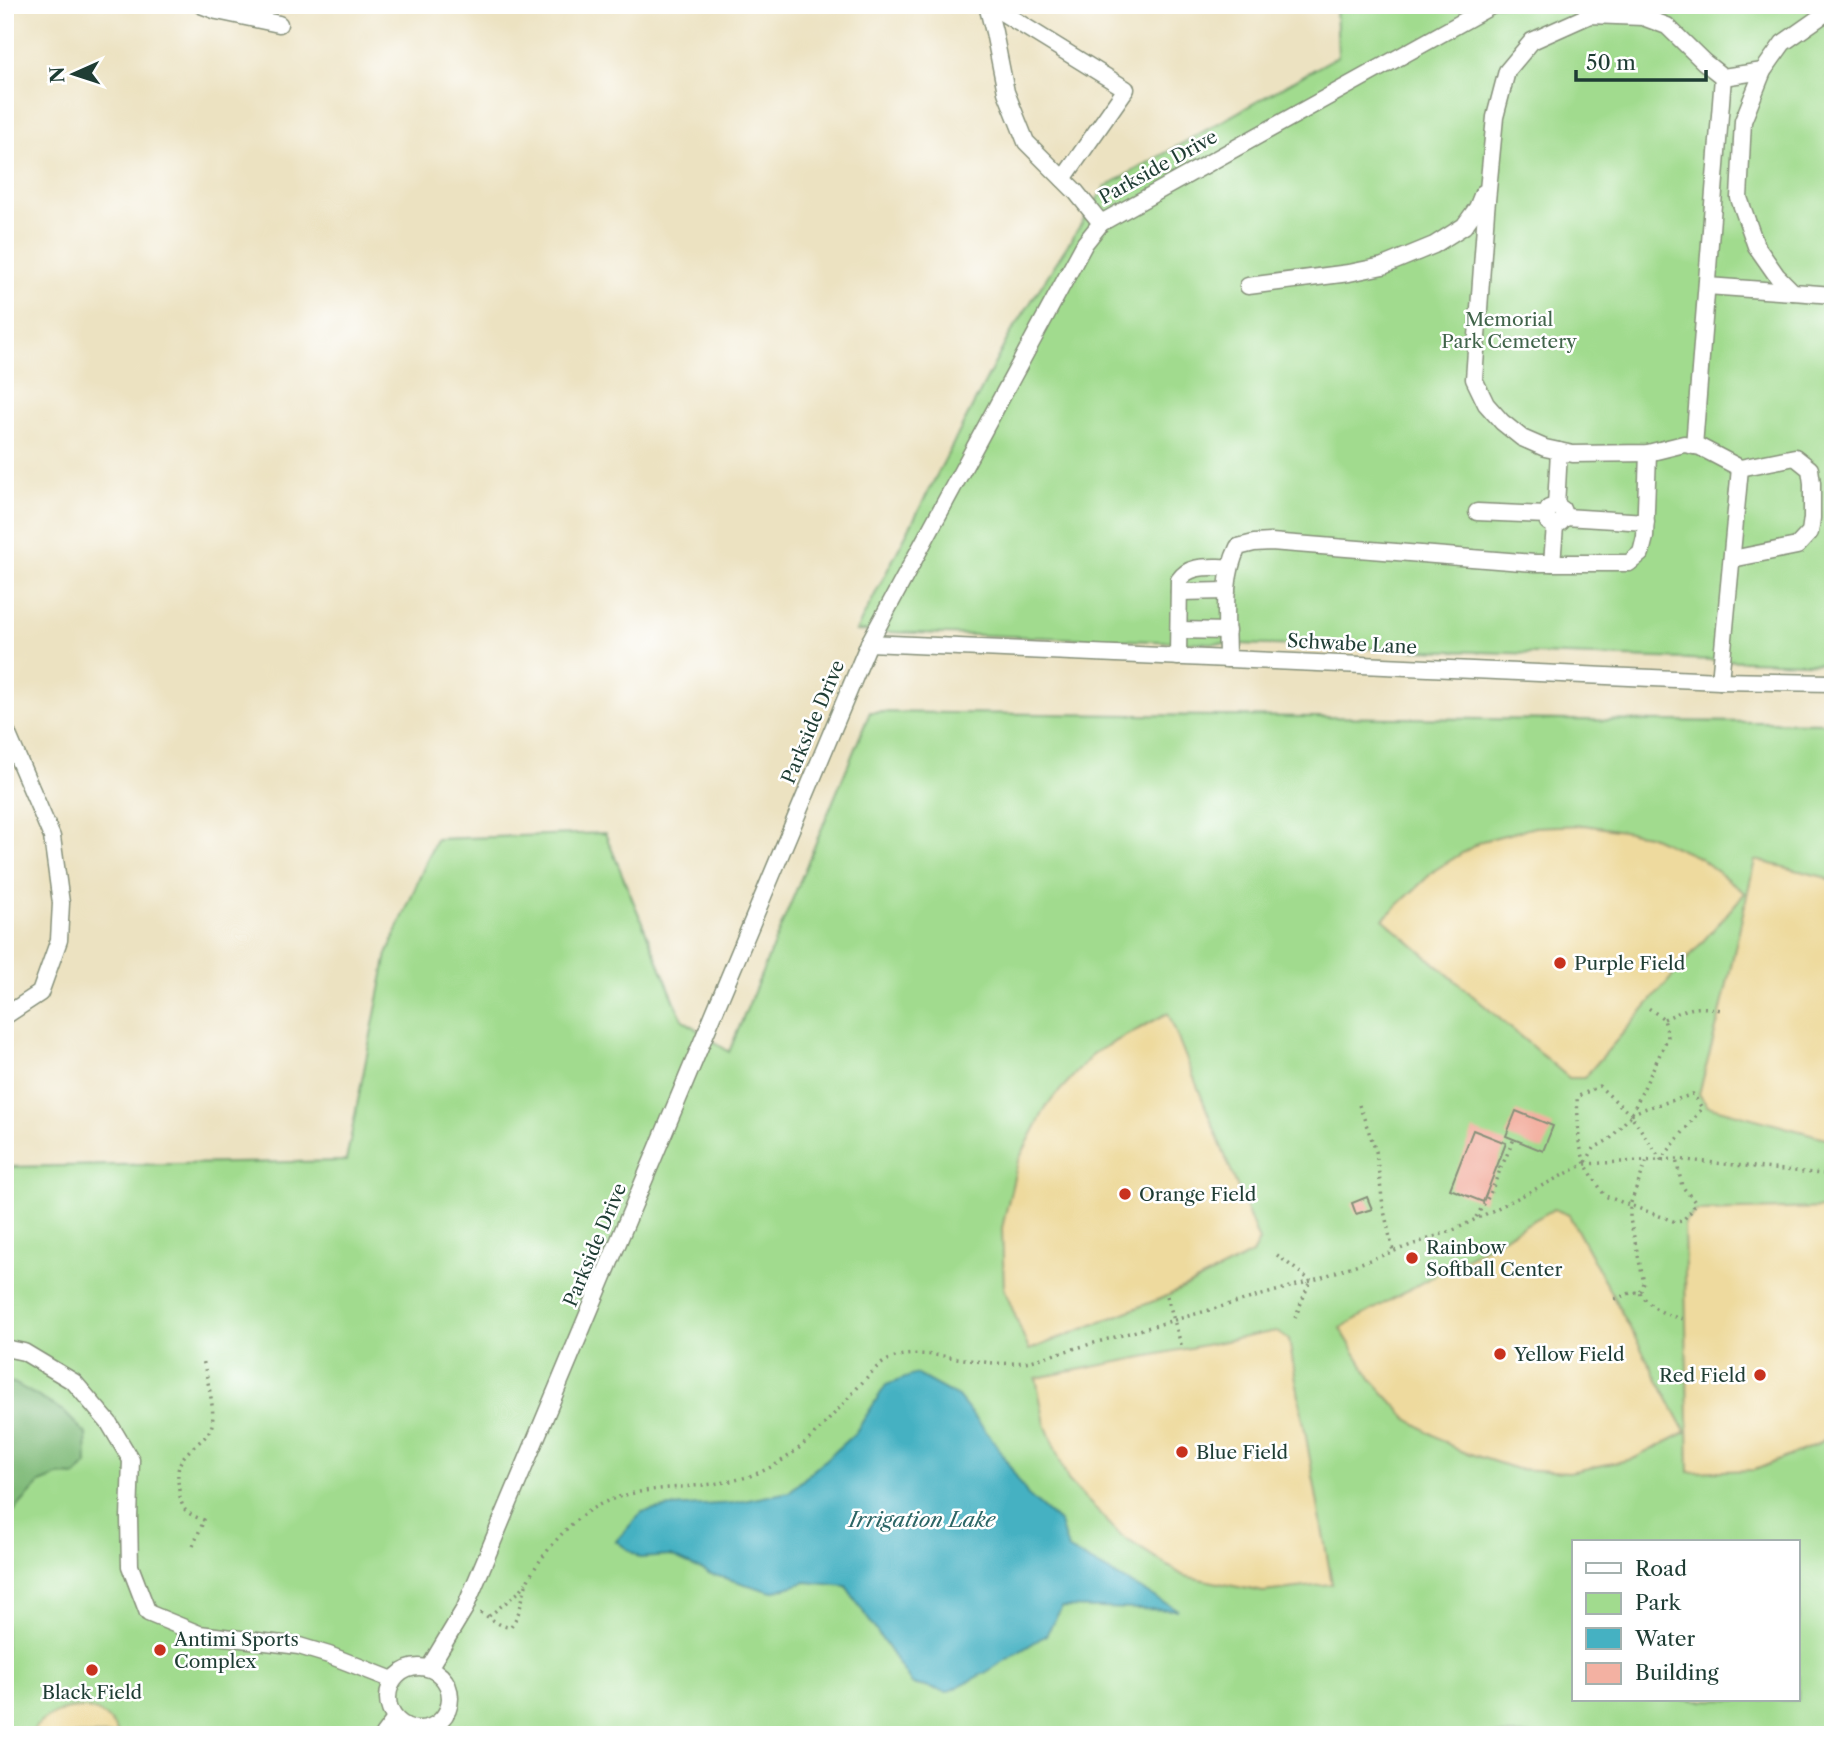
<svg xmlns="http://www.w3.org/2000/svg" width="1838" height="1740" font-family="'Libre Caslon Text',serif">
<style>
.green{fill:#a1db8e;stroke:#608c61;stroke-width:2;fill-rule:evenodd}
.forest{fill:#80bb79;stroke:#507c56;stroke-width:2}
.sand{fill:#eeda9e;stroke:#868c69;stroke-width:2}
.water{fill:#45b1c2;stroke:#32777b;stroke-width:2}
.building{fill:#f3b1a2}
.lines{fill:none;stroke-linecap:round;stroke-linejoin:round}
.minor-casing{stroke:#86907a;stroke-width:19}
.path{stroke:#86907a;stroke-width:3.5;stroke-dasharray:2 5;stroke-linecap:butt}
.minor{stroke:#fff;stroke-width:16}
.poi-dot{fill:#c8321e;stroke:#fff;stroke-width:2.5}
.labels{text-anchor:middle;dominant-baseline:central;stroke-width:5;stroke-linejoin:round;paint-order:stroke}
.street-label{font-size:19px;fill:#1f3d34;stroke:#fff}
.park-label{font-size:19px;fill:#40644a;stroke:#fff}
.poi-label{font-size:19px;fill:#1f3d34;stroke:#fff;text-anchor:start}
.water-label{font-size:21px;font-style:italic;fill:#2c6666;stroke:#fff}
</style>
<rect width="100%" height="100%" fill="#fff"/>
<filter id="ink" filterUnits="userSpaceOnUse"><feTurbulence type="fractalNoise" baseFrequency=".0143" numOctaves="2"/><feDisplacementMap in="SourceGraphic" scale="14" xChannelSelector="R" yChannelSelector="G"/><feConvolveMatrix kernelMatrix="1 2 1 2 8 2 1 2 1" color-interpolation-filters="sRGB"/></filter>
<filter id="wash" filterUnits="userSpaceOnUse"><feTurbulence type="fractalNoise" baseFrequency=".00686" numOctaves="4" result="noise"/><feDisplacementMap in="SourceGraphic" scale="28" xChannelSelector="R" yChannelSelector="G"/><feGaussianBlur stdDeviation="1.57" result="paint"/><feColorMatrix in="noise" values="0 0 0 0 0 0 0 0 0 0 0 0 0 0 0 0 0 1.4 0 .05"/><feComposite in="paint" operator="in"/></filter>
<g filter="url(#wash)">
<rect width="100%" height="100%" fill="#ece2c1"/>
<g class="green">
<path d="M1336,5H1833V664L856,631L1009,336L1105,187L1338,56Z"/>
<path d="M870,712L1833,723V1735H5V1167L346,1161L387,954L436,839L605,833L682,1019L729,1052ZM1574,1542H1798V1700H1574Z"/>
</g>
<path class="forest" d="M5,1382L14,1383L63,1411L86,1434L87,1464L76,1476L60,1475L40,1483L11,1514L5,1540Z"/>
<g class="sand">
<path d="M1584,825L1648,835L1700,858L1745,893L1584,1078H1569L1383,919L1435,870L1482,841L1535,827Z"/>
<path d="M1755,860L1824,877L1833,882V1140L1707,1106L1699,1094L1721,1010Z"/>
<path d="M1168,1013L1259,1241L1252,1254L1167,1296L1029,1350L1004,1288L1002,1228L1018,1161L1047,1105L1094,1053Z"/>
<path d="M1833,1208V1432L1816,1445L1755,1470L1689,1472L1684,1223L1696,1211Z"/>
<path d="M1554,1209L1569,1215L1686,1432L1633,1459L1569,1472L1517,1469L1458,1450L1408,1419L1372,1380L1340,1328Z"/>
<path d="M1276,1331L1289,1340L1332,1584L1263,1592L1184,1576L1120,1535L1068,1480L1045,1424L1036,1378Z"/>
<path d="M72,1708C96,1708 107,1712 119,1735H31C38,1719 56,1712 72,1708Z"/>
</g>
<path class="water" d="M916,1374L958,1397L993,1440L1028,1495L1060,1523L1068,1549L1178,1610L1062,1607L1046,1635L985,1673L947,1692L912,1684L846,1586L806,1582L772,1592L711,1574L671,1556L640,1558L616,1541L642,1512L671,1507L733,1503L789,1492L855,1433L886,1385Z"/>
<g id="blocks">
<g class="building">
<path d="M1516,1111L1553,1126L1543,1151L1506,1136Z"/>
<path d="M1473,1130L1506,1143L1483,1202L1450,1189Z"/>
<path d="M1367,1197L1372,1209L1356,1214L1352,1203Z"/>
</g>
</g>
</g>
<g filter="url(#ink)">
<use href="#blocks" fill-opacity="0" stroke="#86907a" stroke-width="2"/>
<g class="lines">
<defs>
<g id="minor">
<path d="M201,5L217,11L279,24"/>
<path d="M987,5L994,32L1006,92L1026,142L1076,192L1101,223"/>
<path d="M990,5L1126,89L1063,179"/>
<path d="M1833,8L1783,43L1763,71L1743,121L1739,198L1756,246L1777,276L1793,292L1833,295"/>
<path d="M1248,286L1349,273L1383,266L1434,245L1464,226L1477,208L1483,193"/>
<path d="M1707,286L1793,292"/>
<path d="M1694,446L1723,77"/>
<path d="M1556,506L1559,451"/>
<path d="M1477,512L1547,515"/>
<path d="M1565,517L1646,522"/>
<path d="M1732,559L1797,546L1810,532L1812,518V483L1810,469L1795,457L1740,468"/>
<path d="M1552,563L1555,526L1548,522L1547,515L1549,508L1556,506L1562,509L1565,517L1561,522L1555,526"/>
<path d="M1179,592L1227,591"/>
<path d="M1179,630L1227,631"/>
<path d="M869,643L1720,681L1833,683"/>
<path d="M1178,657L1179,580C1190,563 1212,568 1230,567"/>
<path d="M1227,659C1227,622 1221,581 1238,547L1254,543L1271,542L1535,563H1629L1641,553L1645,537L1648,453"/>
<path d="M1720,681L1740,468L1700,447L1684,444L1648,453L1573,454L1545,448L1522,438L1502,422L1486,404L1474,379L1486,211L1495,117L1507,71L1532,41L1590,15L1643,17L1667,26L1704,62L1723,77L1763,71"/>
<path d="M5,728L52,837L61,903L59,940L40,993L5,1016"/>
<path d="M5,1348L24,1352L74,1382L109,1423L131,1460L129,1518L130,1566L148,1613L199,1634L299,1646L329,1655L393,1680"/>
<circle cx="419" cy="1698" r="31"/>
<path d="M429,1668L465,1608L869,643L1085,243L1101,223L1493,5"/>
<path d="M383,1735L395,1719"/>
</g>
</defs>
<use href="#minor" class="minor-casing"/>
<g class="path">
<path d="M1664,1019C1688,1008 1695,1005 1721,1010"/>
<path d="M1359,1105L1376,1151L1383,1206L1393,1251"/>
<path d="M1632,1113L1668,1037L1664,1019L1647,1007"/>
<path d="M1631,1115L1599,1086L1577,1097L1579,1142L1585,1164L1605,1196L1676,1222L1682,1221L1693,1209L1695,1202L1682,1186L1676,1159"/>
<path d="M1586,1162L1594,1148L1610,1139L1631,1115L1661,1160L1702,1108L1693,1094C1672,1102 1651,1105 1631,1114"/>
<path d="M1501,1168L1514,1139"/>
<path d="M1476,1217L1489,1196L1501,1168L1496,1166"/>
<path d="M1277,1255L1311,1281"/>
<path d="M1640,1293C1651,1308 1667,1317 1686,1319"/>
<path d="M1167,1296L1182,1348"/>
<path d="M1615,1299L1633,1292L1640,1293L1644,1283L1630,1219V1205L1647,1160"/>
<path d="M1295,1318L1310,1281"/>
<path d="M193,1546L204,1520C185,1513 182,1511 179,1490C176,1466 178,1460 197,1444C203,1439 208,1435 211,1428C217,1413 206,1376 203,1359"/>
<path d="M480,1613C491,1617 499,1627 510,1627C523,1612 521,1595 529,1578C540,1558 562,1531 580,1517C632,1476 701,1496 758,1473C808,1453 839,1405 876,1368C880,1365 885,1361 890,1359C915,1347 965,1361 993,1363C1006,1364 1018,1363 1031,1361L1311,1281L1456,1229L1585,1164L1676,1159L1833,1175"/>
<path d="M489,1616L520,1591L526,1583"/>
</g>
<use href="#minor" class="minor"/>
</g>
</g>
<g class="poi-dot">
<circle cx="1560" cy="963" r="7"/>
<circle cx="1125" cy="1194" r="7"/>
<circle cx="1412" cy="1258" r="7"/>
<circle cx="1500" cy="1354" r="7"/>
<circle cx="1760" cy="1375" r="7"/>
<circle cx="1182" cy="1452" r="7"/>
<circle cx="160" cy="1650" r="7"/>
<circle cx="92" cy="1670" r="7"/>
</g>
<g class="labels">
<g class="street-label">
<text transform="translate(1158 167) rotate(-29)">Parkside Drive</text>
<text transform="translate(1352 644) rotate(3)">Schwabe Lane</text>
<text transform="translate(813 722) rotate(-67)">Parkside Drive</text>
<text transform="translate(595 1245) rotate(-67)">Parkside Drive</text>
</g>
<g class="park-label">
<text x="1509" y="319">Memorial<tspan x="1509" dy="22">Park Cemetery</tspan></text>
</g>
<g class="poi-label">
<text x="1574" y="963">Purple Field</text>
<text x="1139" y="1194">Orange Field</text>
<text x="1426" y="1247">Rainbow<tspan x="1426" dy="22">Softball Center</tspan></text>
<text x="1514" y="1354">Yellow Field</text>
<text x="1746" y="1375" text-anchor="end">Red Field</text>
<text x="1196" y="1452">Blue Field</text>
<text x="174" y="1639">Antimi Sports<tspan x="174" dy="22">Complex</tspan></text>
<text x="92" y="1692" text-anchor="middle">Black Field</text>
</g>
<g class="water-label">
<text x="922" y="1519">Irrigation Lake</text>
</g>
</g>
<rect width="1838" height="1740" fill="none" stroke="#fff" stroke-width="28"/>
<rect x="1572" y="1540" width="228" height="161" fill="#ffffff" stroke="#a5b1ae" stroke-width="2"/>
<rect x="1586" y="1563" width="35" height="10" fill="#ffffff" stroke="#a5b1ae" stroke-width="2"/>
<text x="1635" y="1576" font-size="21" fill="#1f3d34">Road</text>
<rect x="1586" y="1593" width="35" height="21" fill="#a1db8e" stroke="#a5b1ae" stroke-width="2"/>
<text x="1635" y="1610" font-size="21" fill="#1f3d34">Park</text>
<rect x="1586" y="1628" width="35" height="21" fill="#45b1c2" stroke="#a5b1ae" stroke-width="2"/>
<text x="1635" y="1646" font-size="21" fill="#1f3d34">Water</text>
<rect x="1586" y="1663" width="35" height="21" fill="#f3b1a2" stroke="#a5b1ae" stroke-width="2"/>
<text x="1635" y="1680" font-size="21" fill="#1f3d34">Building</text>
<g transform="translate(74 74) rotate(267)" stroke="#ffffff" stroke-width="5" paint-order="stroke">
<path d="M0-5L12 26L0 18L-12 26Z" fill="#1f3d34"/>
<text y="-10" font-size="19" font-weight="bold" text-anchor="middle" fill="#1f3d34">N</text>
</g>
<path d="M1576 70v10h130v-10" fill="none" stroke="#1f3d34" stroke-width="3.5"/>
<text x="1586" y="70" font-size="21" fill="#1f3d34" stroke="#ffffff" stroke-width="5" paint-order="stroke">50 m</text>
</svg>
